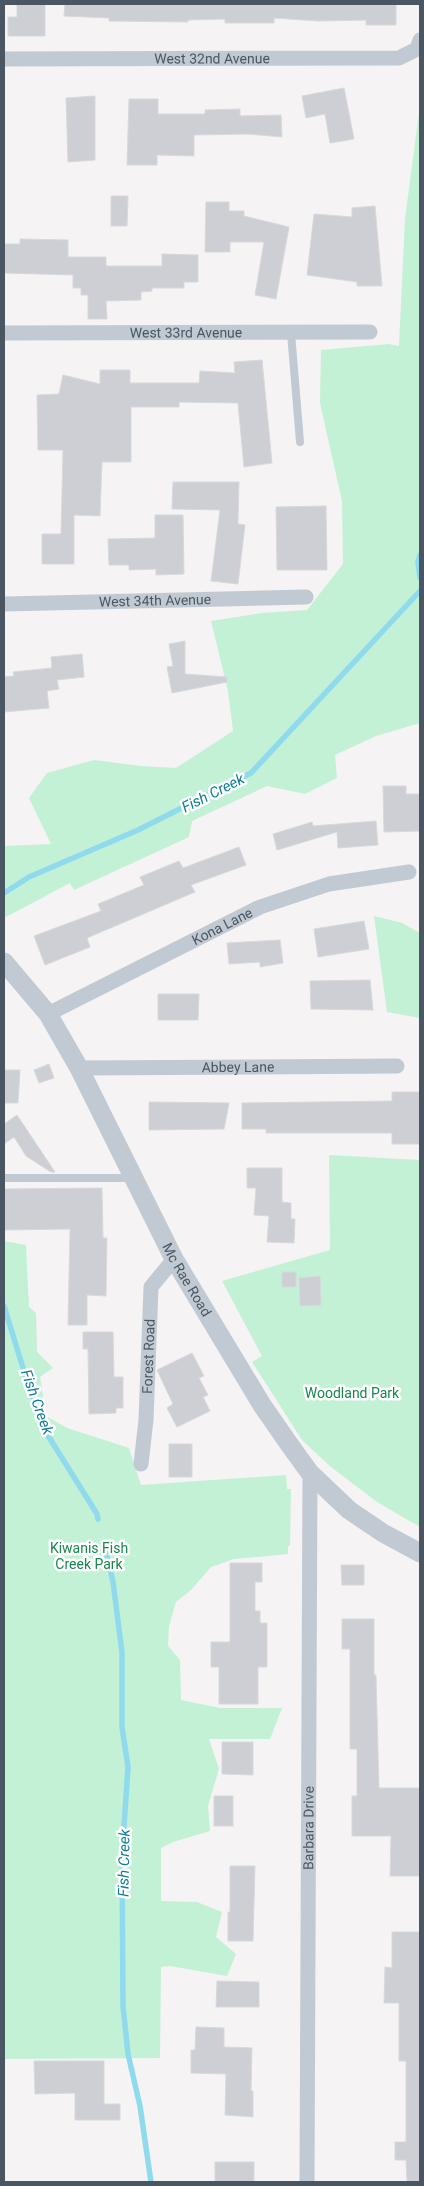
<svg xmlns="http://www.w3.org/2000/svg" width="424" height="2186" font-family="Roboto,sans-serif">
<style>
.green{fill:#c3f1d5}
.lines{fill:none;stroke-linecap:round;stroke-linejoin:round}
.stream{stroke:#90daee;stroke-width:5.5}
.building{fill:#cdcfd5;stroke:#d7d9de}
.service{stroke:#c1cad2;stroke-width:8}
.minor{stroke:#c1cad2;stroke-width:15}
.tertiary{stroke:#c1cad2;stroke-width:19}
.labels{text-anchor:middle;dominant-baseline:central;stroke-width:5;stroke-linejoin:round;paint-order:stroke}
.street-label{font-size:14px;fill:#4a5661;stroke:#fff}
.park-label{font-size:14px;fill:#17864f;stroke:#fff}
.water-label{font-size:15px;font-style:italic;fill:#0c7c9b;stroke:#fff}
</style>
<rect width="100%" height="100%" fill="#f5f3f3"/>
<g class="green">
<path d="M420,105V723L376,736L335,755L337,778L305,794L267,786L192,821L189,837L74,890L70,883L4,918V846L51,844L29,798L47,773L94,760L141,766L176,768L233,731L228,691L211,621L262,613L307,610L343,564L342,501L320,403L321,350L389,344L399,346L405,219Z"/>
<path d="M374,916L402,923L420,933V1018L387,1012Z"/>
<path d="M329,1155L420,1160V1527L377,1502L331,1467L302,1440L252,1362L262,1356L222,1281L330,1250Z"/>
<path d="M4,1241L26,1245L29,1307L36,1313L37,1352L53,1368L40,1377L46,1416L67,1428L129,1448L141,1485L286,1475L287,1489H291L290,1546H288V1554L234,1559L211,1567L191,1590L176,1602L169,1626L168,1646L180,1660L181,1700L220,1708H282L270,1739H209L219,1769L208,1806L210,1831L173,1842L161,1848V1901L197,1902L222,1912L216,1937L236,1954L227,1976L170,1966L161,1967L160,2058L4,2059Z"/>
</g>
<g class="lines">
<g class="stream">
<path d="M420,555L418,562L420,578"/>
<path d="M4,893L29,877L138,830L251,773L420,591"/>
<path d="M4,1306L27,1381L47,1434L97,1514L98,1519"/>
<path d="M104,1543L113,1582L122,1652V1727L128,1767L122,1856L123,2006L128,2054L140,2106L151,2182"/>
</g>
</g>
<g class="building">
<path d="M17,4H45V36H8V17H17Z"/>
<path d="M65,4H396V25H366V20L318,21L274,18V23H225V19L188,20V22L109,21V18L64,16Z"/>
<path d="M344,88L354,139L330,143L325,114L306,118L302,96Z"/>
<path d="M95,96V160L68,162L66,98Z"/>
<path d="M129,99H158V114H205V110L240,109V116L281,115L282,137L248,134L194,135V156L157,155V165H127Z"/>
<path d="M111,196H128L127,226H111Z"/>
<path d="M206,202H229V211H244V216L289,227L276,299L255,295L264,242H230V252H205Z"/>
<path d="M375,206L382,286H357V282L307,275L314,214L352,217V208Z"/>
<path d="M20,239L68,240V257H106V266H162V254L198,255V282H184V288H152V291L141,292V300L106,301L107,319H88V295H81V288H73V275L4,273V244H20Z"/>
<path d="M262,360L272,463L244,467L238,403L179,402V407H131V462H102L100,516L74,515V564H42V534H61L63,450H38L37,395L59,394L63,375L100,384V370H130V383H199L200,371L235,373L234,362Z"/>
<path d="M173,482H239L238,524L245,525L238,584L211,581L220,510L172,509Z"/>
<path d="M326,506L327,570H277L276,507Z"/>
<path d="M155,515H183L184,574L156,575V569L129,570V565H109L108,539L155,538Z"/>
<path d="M185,641V674L227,677V682L172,693L167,667L173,666L169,644Z"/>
<path d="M82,654L84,677L57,680L59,689L47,691L49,708L4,712V677L14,676L13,672L52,668L51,657Z"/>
<path d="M383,786H406V794H420V831L384,832Z"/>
<path d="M376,821L378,845L338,848L337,832L277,850L273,834L312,822L313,826Z"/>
<path d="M239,847L246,865L191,885L195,892L87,938L90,947L45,965L34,936L101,911L98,904L144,885L140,877L179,861L183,868Z"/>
<path d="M364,921L369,949L318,957L314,929Z"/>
<path d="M280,940L283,963L260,967V962L229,964L227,943Z"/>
<path d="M370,980L373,1010L311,1009L310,981Z"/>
<path d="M158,994H199L198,1020H158Z"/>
<path d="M49,1064L54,1078L39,1083L34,1070Z"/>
<path d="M4,1070H20L18,1103H4Z"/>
<path d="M392,1092H420V1144H392V1133H266V1129H242V1103L392,1101Z"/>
<path d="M149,1102L229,1103L224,1129L149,1130Z"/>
<path d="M17,1115L55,1172H51L26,1156L14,1137L4,1144V1124Z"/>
<path d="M247,1168H282V1202L291,1203V1219H295L294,1243L267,1242L269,1216L254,1215L256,1188H247Z"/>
<path d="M102,1188L103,1238H107L106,1296L87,1295V1325H68L70,1229L4,1230V1189Z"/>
<rect x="282" y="1272" width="14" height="15"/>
<path d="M320,1276L321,1305L300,1306L299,1278Z"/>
<path d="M83,1332H113L114,1377H123V1408H116V1413L89,1414L88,1349H83Z"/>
<path d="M192,1353L204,1376L199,1378L208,1395L203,1397L210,1411L177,1427L167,1408L173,1404L157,1370Z"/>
<rect x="169" y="1444" width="23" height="33"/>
<path d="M230,1563H262V1582H255V1611H260V1623H267V1667H258V1704H219V1667H211V1642H230Z"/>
<path d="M341,1565H364V1585H342Z"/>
<path d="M342,1619H374V1675H376L379,1788H420V1876H390L391,1836H352V1796H357V1749H350V1649H342Z"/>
<path d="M222,1742H253V1775L222,1774Z"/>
<rect x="214" y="1796" width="19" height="30"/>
<path d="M230,1866H255L253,1941H228V1912H230Z"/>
<path d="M392,1932H420V2182H407L406,2160H395V2142H406V2061H399V2003H384L385,1967L392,1968Z"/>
<path d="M217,1981L259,1982V2007H216Z"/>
<path d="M196,2027L224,2028V2047L252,2048L251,2091H253V2117L225,2115L226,2074L191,2073V2050H195Z"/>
<path d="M34,2061H104V2104H120V2120H75V2093L35,2094Z"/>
<rect x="215" y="2162" width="39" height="20"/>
</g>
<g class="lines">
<g class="service">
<path d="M291,333L300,442"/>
<path d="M4,1178H132"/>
</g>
<g class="minor">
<path id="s1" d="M4,59L399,58L417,49L420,40"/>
<path id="s2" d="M4,333L370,332"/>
<path id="s3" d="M4,604L306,597"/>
<path id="s4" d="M48,1014L260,907L329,884L409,872"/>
<path id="s5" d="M79,1068L397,1066"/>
<path id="s6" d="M141,1464L146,1420L151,1287L174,1259"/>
<path id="s7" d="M307,2182L310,1473"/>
</g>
<path class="tertiary" id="s8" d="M4,962L48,1014L79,1068L174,1259L262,1405L289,1444L310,1473L349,1510L383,1533L420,1553"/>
</g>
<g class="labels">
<g class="street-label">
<text stroke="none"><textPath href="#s1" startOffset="208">West 32nd Avenue</textPath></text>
<text stroke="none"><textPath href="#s2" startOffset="182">West 33rd Avenue</textPath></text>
<text stroke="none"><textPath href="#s3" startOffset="151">West 34th Avenue</textPath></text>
<text stroke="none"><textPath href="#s4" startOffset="195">Kona Lane</textPath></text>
<text stroke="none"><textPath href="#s5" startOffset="159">Abbey Lane</textPath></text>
<text stroke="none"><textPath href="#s8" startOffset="368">Mc Rae Road</textPath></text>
<text stroke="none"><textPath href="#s6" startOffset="108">Forest Road</textPath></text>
<text stroke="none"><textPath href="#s7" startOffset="354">Barbara Drive</textPath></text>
</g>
<g class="park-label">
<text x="352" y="1393">Woodland Park</text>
<text x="89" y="1548">Kiwanis Fish<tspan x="89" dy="16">Creek Park</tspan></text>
</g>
<g class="water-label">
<text transform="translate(213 793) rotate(-27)">Fish Creek</text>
<text transform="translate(37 1402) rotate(70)">Fish Creek</text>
<text transform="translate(124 1863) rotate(-89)">Fish Creek</text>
</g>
</g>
<rect width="424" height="2186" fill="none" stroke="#4a5661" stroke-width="10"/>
</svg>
